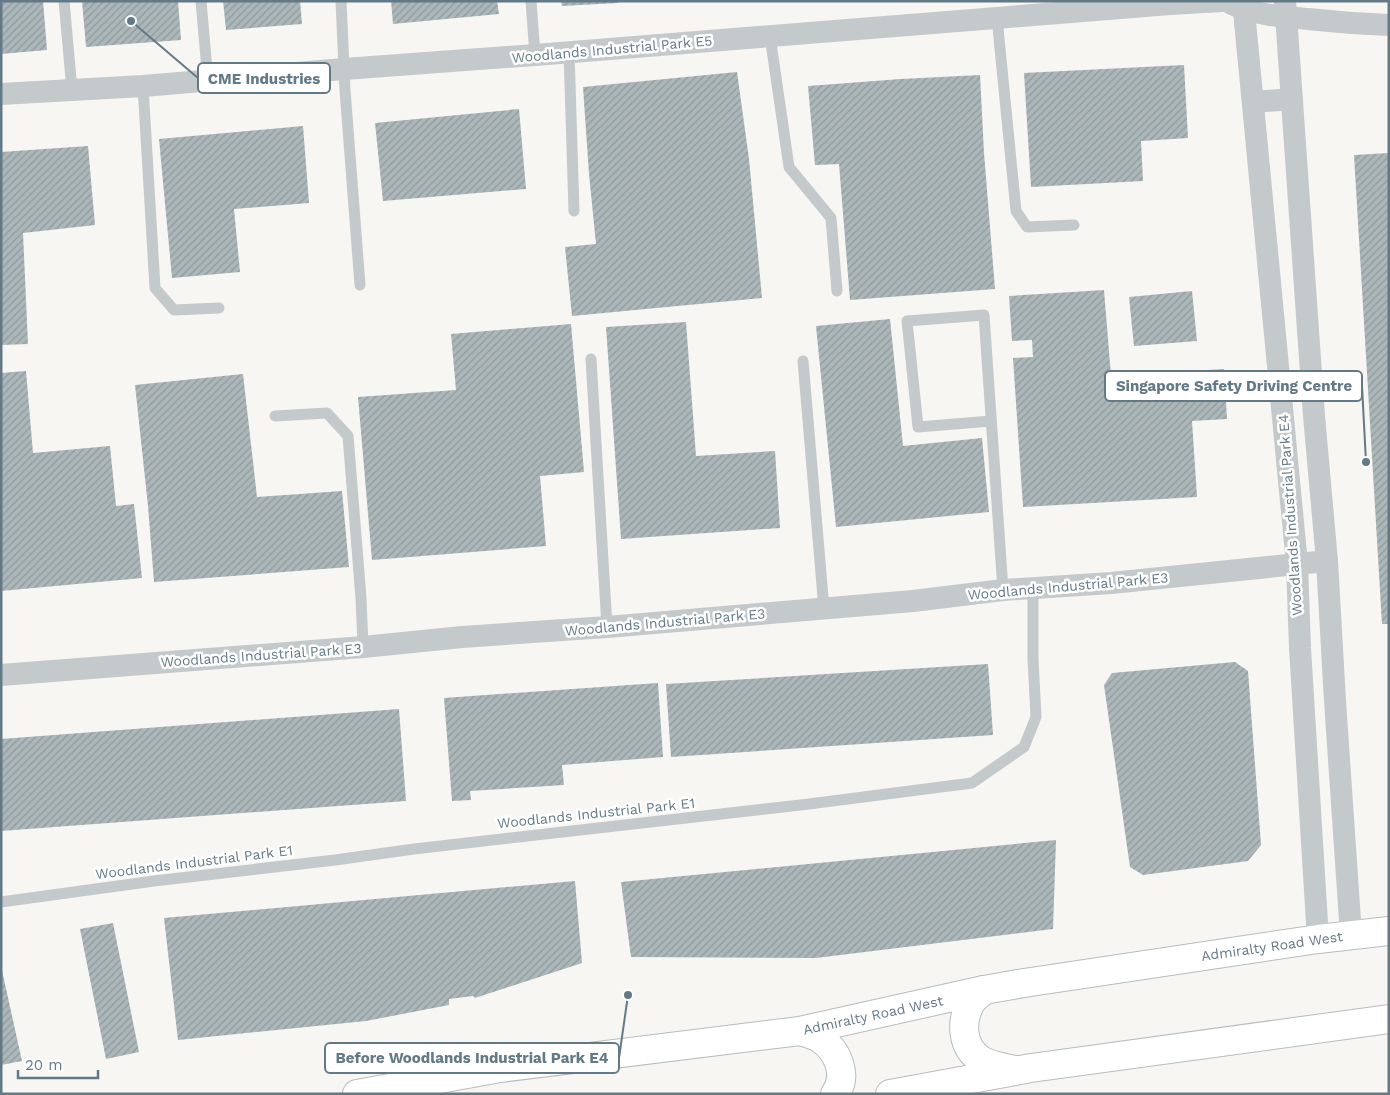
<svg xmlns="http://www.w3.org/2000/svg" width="1390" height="1095" font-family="'Work Sans',sans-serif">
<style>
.building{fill:url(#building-hatch)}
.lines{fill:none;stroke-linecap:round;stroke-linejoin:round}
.primary-casing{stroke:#b7bcbf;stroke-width:30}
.lane{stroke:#c4c9cb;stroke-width:11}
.street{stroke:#c4c9cb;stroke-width:22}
.primary{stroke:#fff;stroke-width:28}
.labels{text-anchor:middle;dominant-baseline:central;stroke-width:5;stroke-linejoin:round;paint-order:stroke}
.street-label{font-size:14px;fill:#637a86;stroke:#fff}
.leader{fill:none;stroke:#637a86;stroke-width:2}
.callout-dot{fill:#637a86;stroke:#fff;stroke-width:2}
.callout{fill:#fff;stroke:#637a86;stroke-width:2}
.callout-label{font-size:15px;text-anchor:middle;font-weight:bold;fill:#637a86}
</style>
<defs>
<pattern id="building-hatch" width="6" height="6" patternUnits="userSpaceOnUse" patternTransform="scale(1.25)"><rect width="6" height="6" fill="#acb7ba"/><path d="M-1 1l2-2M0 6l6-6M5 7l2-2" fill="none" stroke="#909a9d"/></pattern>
</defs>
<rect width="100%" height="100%" fill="#f7f6f3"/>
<g class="building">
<path d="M1,1H43L47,50L1,54Z"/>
<path d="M82,1H178L181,40L86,47Z"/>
<path d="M223,1H300L302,24L226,30Z"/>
<path d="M391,1H497L499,14L393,24Z"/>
<path d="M561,1H618V3L562,6Z"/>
<path d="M1184,65L1188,138L1141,141L1143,181L1031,187L1024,73Z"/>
<path d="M737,72L749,159L762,298L572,316L565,247L596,244L589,174L583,87Z"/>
<path d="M980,75L984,153L995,289L850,300L839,164L815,165L808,86L901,79Z"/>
<path d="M519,109L526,189L383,201L375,123Z"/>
<path d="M303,126L309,203L234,209L240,272L172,278L159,139Z"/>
<path d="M88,146L95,225L23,233L28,344L1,345V152Z"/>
<path d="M1389,153V624H1382L1354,155Z"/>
<path d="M1104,290L1111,376L1224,369L1227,419L1192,421L1197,497L1023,507L1013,358L1033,357L1032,340L1012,341L1009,296Z"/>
<path d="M1192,291L1197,341L1134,346L1129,297Z"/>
<path d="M890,319L903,446L982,438L989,512L836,527L816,326Z"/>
<path d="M686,322L696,456L775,451L780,528L621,539L606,327Z"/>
<path d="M571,324L584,472L540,476L546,546L372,560L358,397L456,390L451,334Z"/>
<path d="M26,371L33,453L110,446L116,506L134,504L142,578L1,591V373Z"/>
<path d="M243,374L257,497L342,491L349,567L154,582L148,506L135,385Z"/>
<path d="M1235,662L1248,671L1261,845L1248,861L1143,875L1130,867L1104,685L1112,673Z"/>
<path d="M988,664L993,735L671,757L666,684Z"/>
<path d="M658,683L663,757L562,765L564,785L470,791L471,800L452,801L444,698Z"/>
<path d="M399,709L406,801L1,831V739Z"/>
<path d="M1056,840L1053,929L816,958L631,957L621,882Z"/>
<path d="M575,881L582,963L475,998L473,996L449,999V1005L366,1021L178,1040L164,918Z"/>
<path d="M113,923L139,1052L106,1059L80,929Z"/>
<path d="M1,966L22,1061L1,1065Z"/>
</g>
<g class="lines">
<defs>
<g id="primary">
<path d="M984,990C980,994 975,997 972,1001C960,1020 961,1047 981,1060C991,1066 1003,1067 1015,1070"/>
<path d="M800,1031C806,1033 814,1035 819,1038C837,1049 849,1075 835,1094"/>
<path d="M357,1094L500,1068L800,1031L984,990L1024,983L1318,939L1389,931"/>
<path d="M890,1094L1031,1068L1389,1019"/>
</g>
</defs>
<use href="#primary" class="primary-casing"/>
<g class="lane">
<path d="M64,1L72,90"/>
<path d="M201,1L208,81"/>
<path d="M341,1L345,90L360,285"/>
<path d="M531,1L535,55"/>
<path d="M997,18L1016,211L1027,227L1074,225"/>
<path d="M770,36L789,167L831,218L837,291"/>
<path d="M569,52L574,211"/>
<path d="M143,86L155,288L174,310L219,308"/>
<path d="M591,359L607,627"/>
<path d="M803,361L824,609"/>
<path d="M275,416L327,413L348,436L361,598L363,647"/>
<path d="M991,421L918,427L907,321L984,315L1003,590"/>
<path d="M1,902L154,881L335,860L414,849L809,804L972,783L1024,747L1036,717L1033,659V588"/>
</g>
<g class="street">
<path d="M1243,1L1297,564L1300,648L1318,939"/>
<path d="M1285,1L1314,416L1327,561L1335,701L1351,935"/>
<path d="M1232,4C1255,15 1283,17 1308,19C1335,22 1362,24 1389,25"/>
<path d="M1,94L143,86L344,69L535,55L1170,4L1223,1"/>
<path d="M1253,102L1292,99"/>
<path d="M1,675L363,647L462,637L607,627L913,601L1003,590L1111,583L1327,561"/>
</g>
<use href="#primary" class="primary"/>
</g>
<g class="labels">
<g class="street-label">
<text transform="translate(612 49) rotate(-5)">Woodlands Industrial Park E5</text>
<text transform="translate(1290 515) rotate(-94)">Woodlands Industrial Park E4</text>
<text transform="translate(1068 586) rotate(-5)">Woodlands Industrial Park E3</text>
<text transform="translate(665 622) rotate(-5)">Woodlands Industrial Park E3</text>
<text transform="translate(261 655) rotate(-4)">Woodlands Industrial Park E3</text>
<text transform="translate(596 813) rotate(-6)">Woodlands Industrial Park E1</text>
<text transform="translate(194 862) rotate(-7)">Woodlands Industrial Park E1</text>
<text transform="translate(1272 946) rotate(-8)">Admiralty Road West</text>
<text transform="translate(873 1015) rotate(-12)">Admiralty Road West</text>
</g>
</g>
<path class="leader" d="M131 21L198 78M1366 462L1362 386M628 995L619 1058"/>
<g class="callout-dot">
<circle cx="131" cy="21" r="5"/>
<circle cx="1366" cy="462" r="5"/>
<circle cx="628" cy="995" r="5"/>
</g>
<g class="callout">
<rect x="198" y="63" width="132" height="30" rx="5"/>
<rect x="1105" y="371" width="257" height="30" rx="5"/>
<rect x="325" y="1043" width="294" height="30" rx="5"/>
</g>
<g class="callout-label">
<text x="264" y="84">CME Industries</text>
<text x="1234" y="391">Singapore Safety Driving Centre</text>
<text x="472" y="1063">Before Woodlands Industrial Park E4</text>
</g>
<rect width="1390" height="1095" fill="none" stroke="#637a86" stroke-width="5"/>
<path d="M18 1070v8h80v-8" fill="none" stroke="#637a86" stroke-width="2.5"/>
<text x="25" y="1070" font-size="15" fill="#637a86" stroke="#ffffff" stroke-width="4" paint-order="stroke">20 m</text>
</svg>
